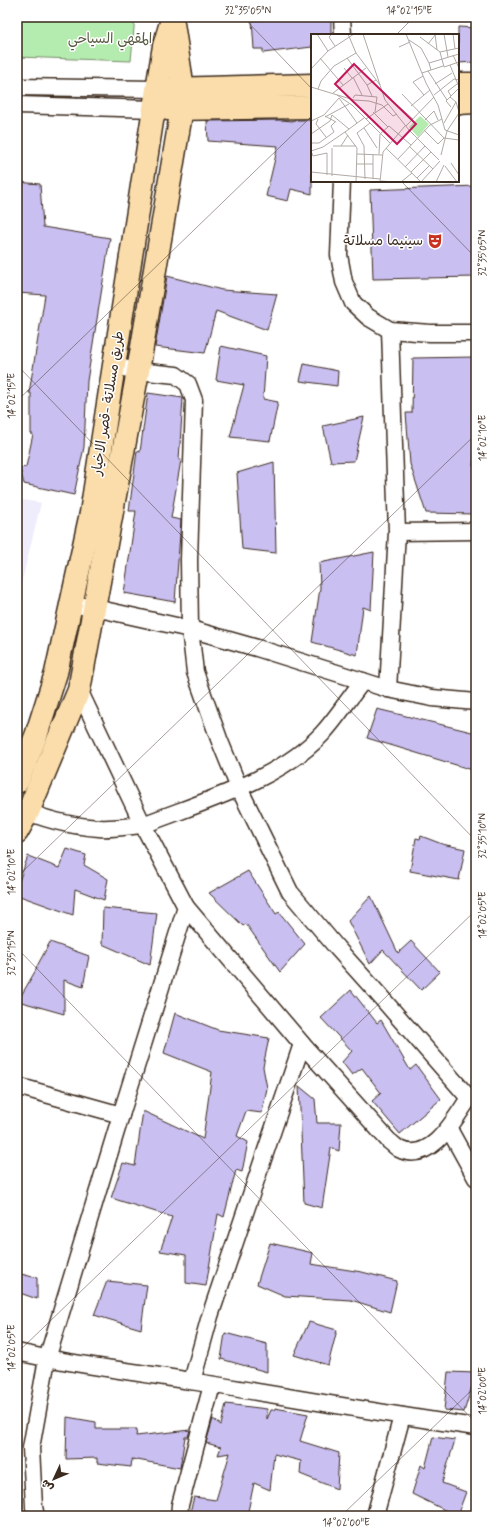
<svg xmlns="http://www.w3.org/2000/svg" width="493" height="1533" font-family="Mynerve,'Playpen Sans Arabic',sans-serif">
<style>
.built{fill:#efecfb}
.green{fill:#b4ecb0;stroke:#788b67}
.building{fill:#c9bff1;stroke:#3b2a1e}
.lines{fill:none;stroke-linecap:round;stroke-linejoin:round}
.minor-casing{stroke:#3b2a1e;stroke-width:19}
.primary-casing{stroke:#3b2a1e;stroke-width:25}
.minor{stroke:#fff;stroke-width:16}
.primary{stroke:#faddab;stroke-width:22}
.ticks{fill:none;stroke:#3b2a1e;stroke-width:1;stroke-opacity:0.45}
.labels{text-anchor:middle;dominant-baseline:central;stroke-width:3;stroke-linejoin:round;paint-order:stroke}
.park-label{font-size:14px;fill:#595a42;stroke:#fff}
.poi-label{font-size:14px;fill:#3b2a1e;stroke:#fff;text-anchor:end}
.street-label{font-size:14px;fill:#3b2a1e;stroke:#fff}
.inset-road{fill:none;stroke:#b1aaa5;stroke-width:1}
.view{fill:#c2185b;fill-opacity:0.15;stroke:#c2185b;stroke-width:2}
.inset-edge{fill:none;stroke:#3b2a1e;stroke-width:2}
.neatline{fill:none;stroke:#3b2a1e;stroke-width:1.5}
.ticks-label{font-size:10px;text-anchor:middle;fill:#3b2a1e}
</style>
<rect width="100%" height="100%" fill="#fff"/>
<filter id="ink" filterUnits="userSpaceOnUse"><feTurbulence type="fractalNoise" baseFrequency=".025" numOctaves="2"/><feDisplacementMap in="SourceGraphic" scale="8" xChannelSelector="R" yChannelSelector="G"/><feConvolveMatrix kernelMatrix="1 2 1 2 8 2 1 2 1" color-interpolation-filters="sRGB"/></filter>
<g filter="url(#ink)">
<path class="built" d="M17,499L41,503L17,601Z"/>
<path class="green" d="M17,17H135L131,61L17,57Z"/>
<g class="building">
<path d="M286,19V20L331,19V35H312V47L263,53V49H254L252,20Z"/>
<path d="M458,27L476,28V62L458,63Z"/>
<path d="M281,120L293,121V120H312V194L291,189L288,201L266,196L278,146L208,141L207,121Z"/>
<path d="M17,182L40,184L43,227L110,238L87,381L84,447L74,495L24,484L20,468L26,467L33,434H31V393H29L45,295L17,293Z"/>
<path d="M476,186V277L373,279L370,190Z"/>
<path d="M167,276L222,290L277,294L267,330L216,311L205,353L155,347Z"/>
<path d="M221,346L266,356L263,399L278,402L270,441L230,437L244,385L216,380Z"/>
<path d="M476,357V430L473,466H475V514L426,513L410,464L406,413H412L413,358Z"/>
<path d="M304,364L338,371L337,386L300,381Z"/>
<path d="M148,393L183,398L179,460H181L171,518L181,520L175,602L124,593L136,511H129L137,451L140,452Z"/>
<path d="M364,417L354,461L331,462L323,426Z"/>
<path d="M274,462L276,553L242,549L237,473Z"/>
<path d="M374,552L371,610L363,607L357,655L312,642L320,588L319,563Z"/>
<path d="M377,709L476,733V771L367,738Z"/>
<path d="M421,836L442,844L465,849L459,880L410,871L416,838L420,839Z"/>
<path d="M67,849L86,855L84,865L108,879L104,900L75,889L73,915L17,895V887L28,856L59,868Z"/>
<path d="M248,871L276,914L279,912L305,944L280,972L246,924L243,926L209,893Z"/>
<path d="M371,896L398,953L411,941L440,972L421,990L383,950L370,964L348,921Z"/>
<path d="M103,908L157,913L150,965L102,944Z"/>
<path d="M50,942L89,956L83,987L64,980V1014L18,1001L37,968H36Z"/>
<path d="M351,990L377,1023L381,1020L410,1070L416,1065L441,1099L400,1134L372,1101L381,1093L362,1068L352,1075L342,1062L352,1051L321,1018Z"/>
<path d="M175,1013L218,1030L269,1038L263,1067L267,1088L262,1113L246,1111L237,1136L248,1142L242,1172L236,1170L224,1217L218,1214L206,1286L186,1283V1255L160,1251L172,1217L111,1198L123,1163L135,1166L143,1111L203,1139L212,1072L164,1053Z"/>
<path d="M299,1086L315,1099L317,1123H341L339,1151L331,1148L322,1208L304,1203Z"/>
<path d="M270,1243L313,1253L311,1264L362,1272L397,1281L390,1312L351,1300L285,1296L257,1284Z"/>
<path d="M17,1273L37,1278V1299L17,1292Z"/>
<path d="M107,1281L147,1285L141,1329L94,1315Z"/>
<path d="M309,1322L337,1330L328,1365L294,1355Z"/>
<path d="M225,1333L267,1344V1372L221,1359Z"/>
<path d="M448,1372L476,1373L464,1412L444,1410Z"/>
<path d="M226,1404L267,1409V1419L271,1410H274L275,1408L308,1414L300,1441L339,1453L337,1489L300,1474L301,1461L274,1454L270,1490L254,1483L247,1516H189L194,1497L216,1500L230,1453L218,1455L221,1447L206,1443L213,1419L221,1425Z"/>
<path d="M67,1417L96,1422V1429H137L136,1436L190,1430L188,1437H185L180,1468L132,1459L131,1467L97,1463V1458L66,1459Z"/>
<path d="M433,1437L455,1440L442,1483L466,1492L457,1516L412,1494L421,1465L425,1468Z"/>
</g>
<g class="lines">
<defs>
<g id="minor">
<path d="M342,17L343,35"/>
<path d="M17,87L157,89"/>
<path d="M17,105L154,109"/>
<path d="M342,181L339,255L344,282L353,303L368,317L390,330L430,333H476"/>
<path d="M114,366L138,371L176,375L188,384L194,400L189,560L190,629L195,672L219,739L239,788L290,892L337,948L372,987L469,1098C455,1119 430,1165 399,1149C396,1147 393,1144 389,1141L302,1044L186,907L143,825C201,802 278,781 322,734C337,718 349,698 363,681"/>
<path d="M397,532L476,531"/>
<path d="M71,604L95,608L190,629L257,648L388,689L432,698L476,702"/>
<path d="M388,689L397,532L390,330"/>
<path d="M17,807C42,819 71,826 99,828C113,829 128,826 143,825L79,690"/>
<path d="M17,1086L121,1115L186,907"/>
<path d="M449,1129L476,1178"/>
<path d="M17,1352C74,1365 132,1371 190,1381C285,1396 380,1413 476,1427"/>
<path d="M192,1381L210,1316L302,1044"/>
<path d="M36,1516L34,1507L31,1448L47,1359L121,1115"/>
<path d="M179,1516L180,1505L212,1385"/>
<path d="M375,1516L402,1416"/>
</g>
<g id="primary">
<path d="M458,84H476"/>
<path d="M169,89L312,85"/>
<path d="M458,103L476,102"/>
<path d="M167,109L312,107"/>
<path d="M17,782L36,736L56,673L91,513L157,89L164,46L170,26"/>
<path d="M17,832L28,812L79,690L138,371L182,108L183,89L172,17"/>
</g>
</defs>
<use href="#minor" class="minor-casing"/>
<use href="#primary" class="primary-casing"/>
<use href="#minor" class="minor"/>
<use href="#primary" class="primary"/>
</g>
</g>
<path class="ticks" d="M243,17L312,89M396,35L414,17M401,181L476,258M17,365L476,841M17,401L312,116M17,877L476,434M17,948L476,1423M17,1353L476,910M341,1516L476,1386"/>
<defs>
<symbol id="theatre-bare" viewBox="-9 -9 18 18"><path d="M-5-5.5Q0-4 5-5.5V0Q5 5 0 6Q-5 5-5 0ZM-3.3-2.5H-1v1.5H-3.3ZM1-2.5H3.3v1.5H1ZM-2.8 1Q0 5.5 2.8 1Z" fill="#c8321e" stroke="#fff" stroke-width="2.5" paint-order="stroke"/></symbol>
</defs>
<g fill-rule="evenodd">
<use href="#theatre-bare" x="424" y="230" width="22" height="22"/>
</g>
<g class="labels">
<g class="park-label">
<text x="110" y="39">المقهي السياحي</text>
</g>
<g class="poi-label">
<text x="423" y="241">سينيما مسلاتة</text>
</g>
<g class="street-label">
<text transform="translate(108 403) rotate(-81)">طريق مسلاتة -قصر الاخيار</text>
</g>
</g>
<g transform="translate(311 34)">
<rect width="148" height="148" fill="#fff"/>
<path d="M109,82L118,90L107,103L98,93Z" fill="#b4ecb0"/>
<path class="inset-road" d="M6,0L17,17M21,0L18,3L24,12M37,0L45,19L69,51M52,0L74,66L98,96M95,0L115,49L127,71L134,96L148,101M124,0L126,16M133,0L137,23M142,0L144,15M109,3L129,18L133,33L148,28M98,6L110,14L118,29M117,10L125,0M88,13L99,8M129,18L148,14M142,21L148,34M9,24L32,51M36,24L56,51M139,31L148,53M33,34L41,44M0,35L17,17L43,0M120,36L118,29L148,20M117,37L136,66M111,39L132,32M112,42L102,48L113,61M42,43L51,61M124,50L141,39M0,53L43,66L58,67L71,71L82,82L86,80M7,55L10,47L23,32L45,19M22,59L55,34M91,60L133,104L148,106M26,61L41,71L79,109M123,61L143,45L148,46M61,62L56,51L65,46M140,62L137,57L146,50M139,63L145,68L148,78M42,64L44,61L66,63L64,78M86,71L102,85M100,72L119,56M140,73L135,67L148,54M62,78L77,93M21,81L38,95M14,82L25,88M14,83L38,70M7,85L5,90L15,103M55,85L77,70M114,86L123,77L127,86M0,87L13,81L28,64L46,89M133,89L145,68M95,92L123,63M53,94L66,114M98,96L128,126M113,96L127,110L133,104M34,98L53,84M0,100L19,87L21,81M0,109H8L23,98L20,92L24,88M22,112H45M30,112L37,101M98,112L122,135M21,114V142M75,114L110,148L129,127M0,117L12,113L34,98L46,114L45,148M0,117L2,122L16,119V141M46,120L71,121M68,120L69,100L78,92L100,111M130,121L136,97L148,79M87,125L119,91L131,85M140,129L148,141M46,130H62M134,132L146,148M94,133L114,112M0,138L69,145M100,138L120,118M106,144L118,132M54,145L53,112L46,99L59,89M62,145V120M70,147L84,148M69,148L72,118L94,92M90,148L101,139M125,148L133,131"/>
<path class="view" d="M43,30L105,90L86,110L24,50Z"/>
<rect width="148" height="148" class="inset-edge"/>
</g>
<rect width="493" height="1533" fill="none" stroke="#fff" stroke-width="44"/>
<g transform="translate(54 1479) rotate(226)" stroke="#ffffff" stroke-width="3" paint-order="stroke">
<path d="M0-3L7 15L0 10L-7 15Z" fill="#3b2a1e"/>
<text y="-6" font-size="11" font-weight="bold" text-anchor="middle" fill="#3b2a1e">ش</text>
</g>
<rect x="22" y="22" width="449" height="1489" class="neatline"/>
<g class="ticks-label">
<text x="248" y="14">32°35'05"N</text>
<text x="409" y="14">14°02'15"E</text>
<text transform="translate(482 253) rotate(-90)" y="4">32°35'05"N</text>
<text transform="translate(11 396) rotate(-90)" y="4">14°02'15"E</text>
<text transform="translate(482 438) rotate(-90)" y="4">14°02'10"E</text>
<text transform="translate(482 836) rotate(-90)" y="4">32°35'10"N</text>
<text transform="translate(11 872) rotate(-90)" y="4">14°02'10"E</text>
<text transform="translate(482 915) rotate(-90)" y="4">14°02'05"E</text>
<text transform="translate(11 953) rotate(-90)" y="4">32°35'15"N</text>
<text transform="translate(11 1348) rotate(-90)" y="4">14°02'05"E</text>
<text transform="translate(482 1391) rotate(-90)" y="4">14°02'00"E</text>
<text x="346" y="1526">14°02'00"E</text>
</g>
</svg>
